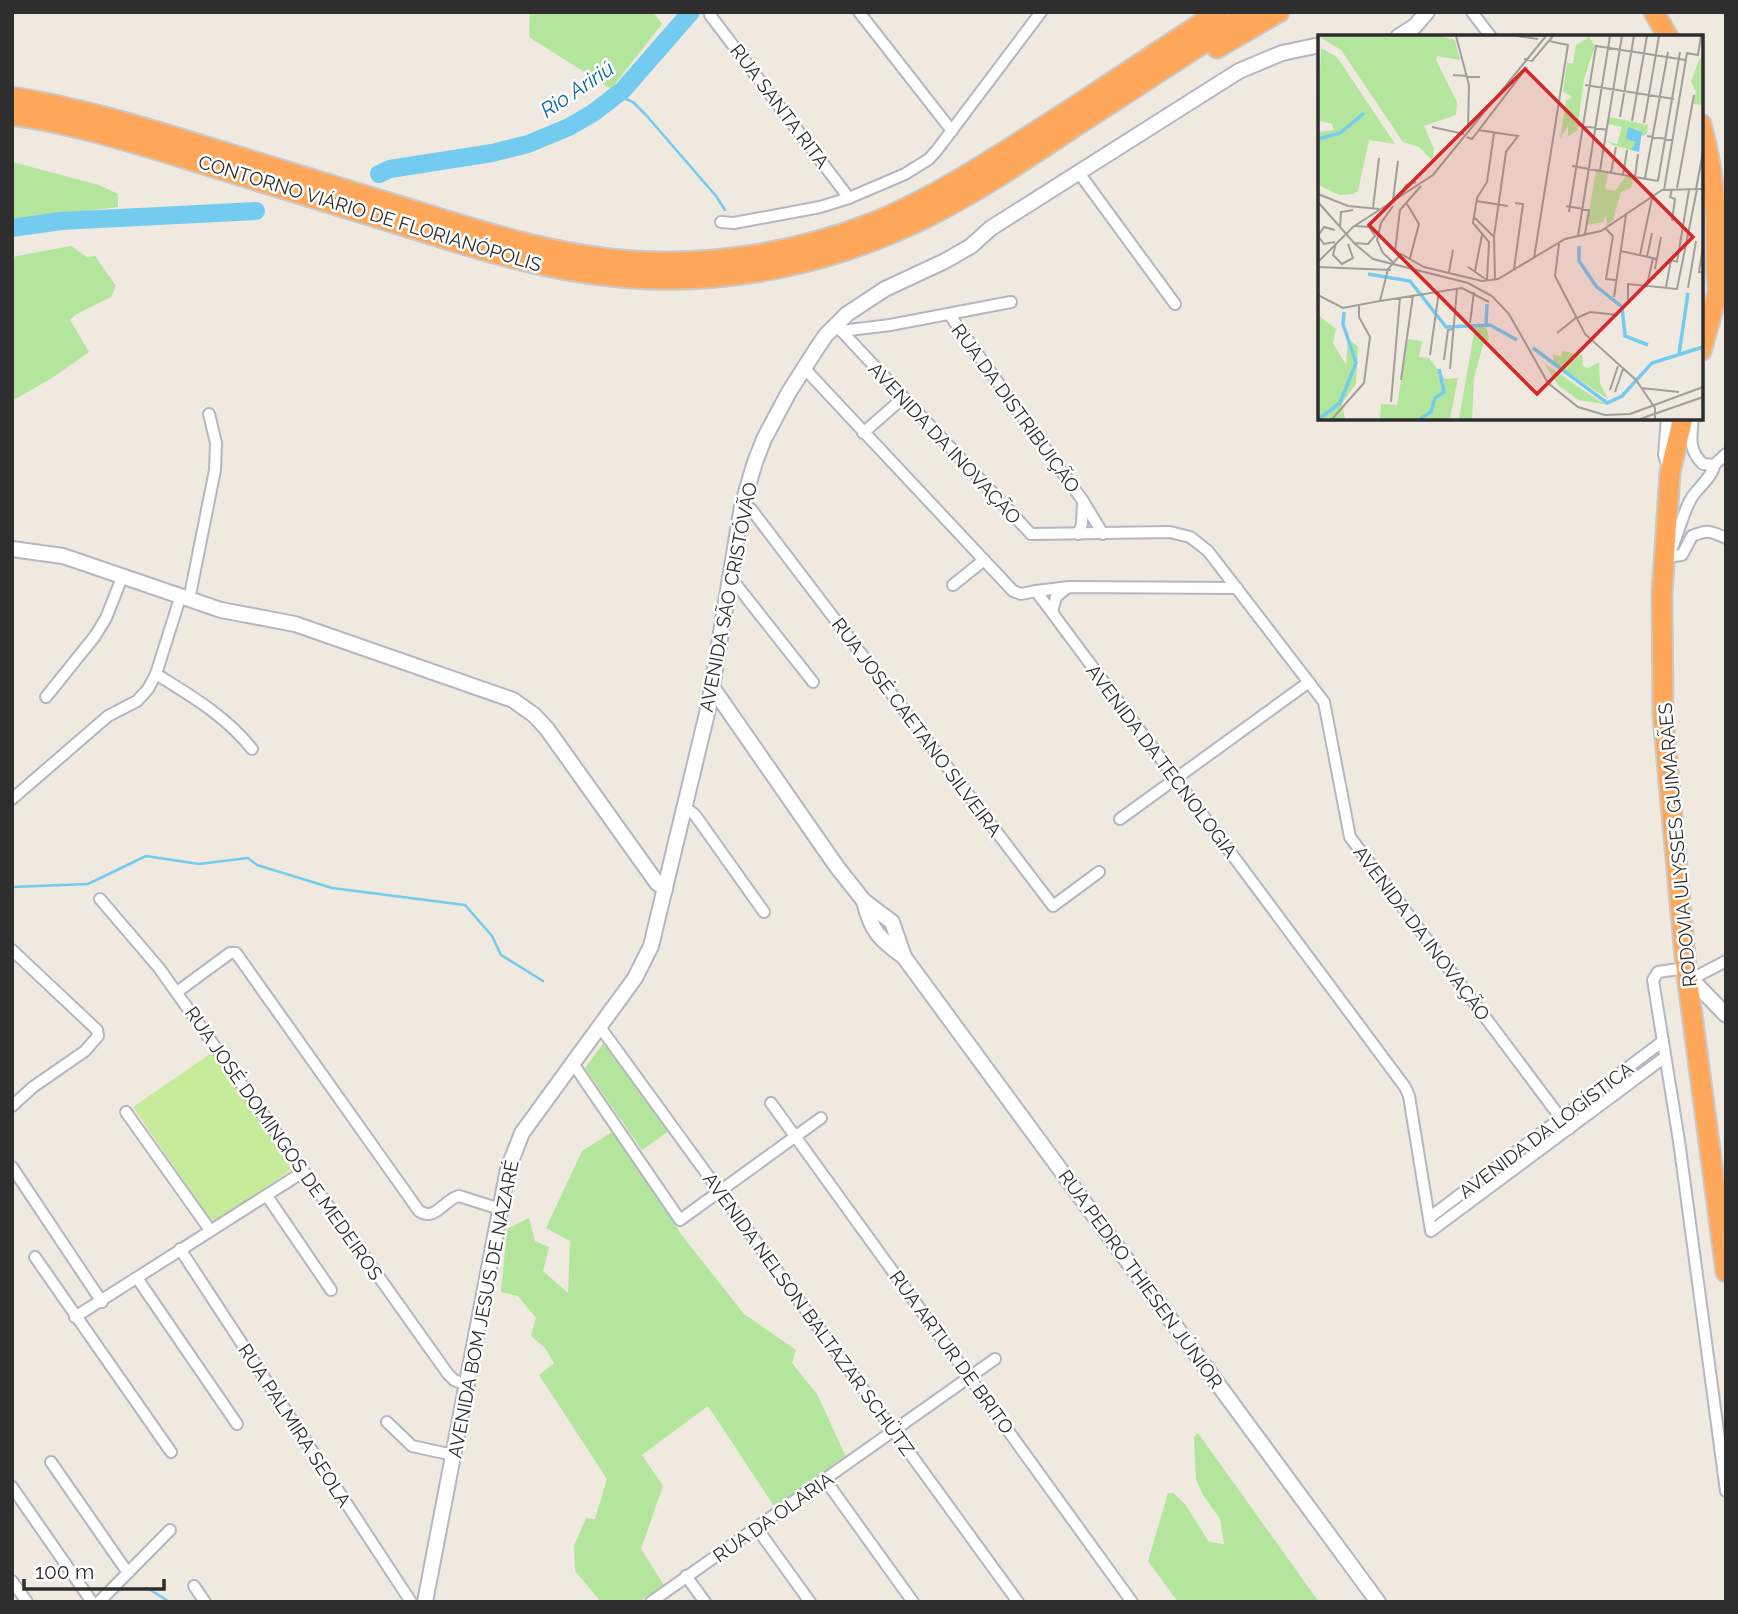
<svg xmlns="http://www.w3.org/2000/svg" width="1738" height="1614" font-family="Raleway,sans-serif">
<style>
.green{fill:#b3e59d}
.pitch{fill:#c6ec99}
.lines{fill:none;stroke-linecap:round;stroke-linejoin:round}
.stream{stroke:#74cbf0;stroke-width:2.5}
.river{stroke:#74cbf0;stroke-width:18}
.street-casing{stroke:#b4b6c1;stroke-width:14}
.secondary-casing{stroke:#b4b6c1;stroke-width:18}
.highway-casing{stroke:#c9c9c9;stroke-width:23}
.street{stroke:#fff;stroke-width:10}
.secondary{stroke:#fff;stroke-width:14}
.highway{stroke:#ffa85b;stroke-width:19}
.labels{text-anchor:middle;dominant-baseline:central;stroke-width:5;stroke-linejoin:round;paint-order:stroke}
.street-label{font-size:19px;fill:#2e2e2e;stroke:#fff}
.water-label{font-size:21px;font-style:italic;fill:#0d69a2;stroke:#fff}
.inset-river{fill:none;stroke:#74cbf0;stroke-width:3.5}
.inset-road{fill:none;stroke:#a29e99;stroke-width:2}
.view{fill:#d62828;fill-opacity:0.15;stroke:#d62828;stroke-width:3.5}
.inset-edge{fill:none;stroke:#2e2e2e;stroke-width:3.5}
</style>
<rect width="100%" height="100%" fill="#efe9e0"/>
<g class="green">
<path d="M530,12H653L662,24L611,89L529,37Z"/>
<path d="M12,162L99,185L118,194V207L12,220Z"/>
<path d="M71,246L87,257L95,256L116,286L111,297L75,315L70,320L89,352L52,378L12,401V257Z"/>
<path d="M605,1041L669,1131L642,1150L585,1068Z"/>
<path d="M612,1132L663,1204L680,1233L744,1314L796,1350L792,1363L817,1394L847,1459L774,1506L708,1406L642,1455L663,1486L641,1549L664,1585L638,1602H601L575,1571L574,1546L586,1518L595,1519L607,1479L539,1375L554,1363L545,1348L531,1336L536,1318L518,1296L501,1292L507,1229L529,1218L535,1241L549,1247L543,1271L568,1293L570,1241L546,1228L582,1151Z"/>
<path d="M1198,1433L1319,1602H1178L1148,1561L1168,1493H1173L1185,1504L1209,1542L1224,1544L1220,1519L1203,1495L1196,1480L1194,1437Z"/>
</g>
<path class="pitch" d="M213,1052L292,1169L213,1224L133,1107Z"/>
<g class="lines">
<g class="stream">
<path d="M616,95L633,102L646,115L716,196L725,210"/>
<path d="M12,887L88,884L146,856L199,864L248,858L257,865L332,888L465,905L492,936L501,955L543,981"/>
<path d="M147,1588L170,1602"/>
</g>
<g class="river">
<path d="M379,174L390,169L492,153L528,144L569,127L593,113L623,90L691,12"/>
<path d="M12,228L61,221L256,211"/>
</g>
<defs>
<g id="street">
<path d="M859,12L952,131"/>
<path d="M1472,12L1491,37"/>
<path d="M710,15L849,198"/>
<path d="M1079,173L1175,304"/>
<path d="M721,222L734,223L820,207L849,198L905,174L929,159L937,150L1041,12"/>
<path d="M949,314L1083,501L1103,534"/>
<path d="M836,325L1031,534L1170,532L1190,537L1208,551L1324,702L1350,837L1569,1129"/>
<path d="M841,331L890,325L1011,302"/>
<path d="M804,368L1013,591L1021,594L1036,591L1405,1087L1409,1096L1431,1231L1665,1057"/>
<path d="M1667,418L1664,455L1668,467"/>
<path d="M1693,418C1691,437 1688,450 1703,464L1714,465"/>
<path d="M863,433L903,398"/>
<path d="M742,506L751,509L1053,906L1099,872"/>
<path d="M1078,534L1082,524L1083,501"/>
<path d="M1671,550C1679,533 1682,514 1692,497C1699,487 1713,476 1714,465L1726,454"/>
<path d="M1664,557L1682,555L1692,536C1708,529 1710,531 1726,538"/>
<path d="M731,578L813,682"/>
<path d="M953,585L984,560"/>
<path d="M1036,591L1069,587L1237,588"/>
<path d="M189,600L215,470L216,443L209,414"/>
<path d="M1052,612L1056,597L1068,587"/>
<path d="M156,674C191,696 226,716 252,749"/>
<path d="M46,697L95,636L106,618L123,575"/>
<path d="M12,799L108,716L137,701L148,689L156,674L180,598"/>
<path d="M685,807L695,815L764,912"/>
<path d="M1120,819L1309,682"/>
<path d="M100,899L159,968L448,1374L454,1380L467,1385"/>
<path d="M12,950L97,1030L98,1036L85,1051L33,1087L12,1106"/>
<path d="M1686,968L1658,972L1653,980L1679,1141L1726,1491"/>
<path d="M1688,981L1726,961"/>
<path d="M177,992L230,953H236L419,1211C436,1222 444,1199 459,1196L500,1209"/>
<path d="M600,1027L1018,1602"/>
<path d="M574,1065L680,1220L821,1118"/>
<path d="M771,1103L1132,1602"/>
<path d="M126,1112L210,1230"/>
<path d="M12,1167L102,1302"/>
<path d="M267,1196L331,1290"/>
<path d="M1429,1218L1663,1041"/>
<path d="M180,1249L411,1602"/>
<path d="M35,1257L171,1452"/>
<path d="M137,1278L237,1424"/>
<path d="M75,1317L303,1172"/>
<path d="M387,1422L412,1446L453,1455"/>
<path d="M51,1462L128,1573"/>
<path d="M826,1481L913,1602"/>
<path d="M12,1487L92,1602"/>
<path d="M756,1527L810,1602"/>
<path d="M686,1576L705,1602"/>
<path d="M12,1581L27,1602"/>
<path d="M194,1586L205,1602"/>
<path d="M99,1602L170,1530"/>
<path d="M651,1602L995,1359"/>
</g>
<g id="secondary">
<path d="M1398,37L1415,26L1427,12"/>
<path d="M12,549L63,556L221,610L295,624L513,700L534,715L547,729L657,883L665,889"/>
<path d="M712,687L837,867L864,901L892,922L904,957"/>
<path d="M864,901C871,932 880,939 904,957L1378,1602"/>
<path d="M1688,981L1698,986L1726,1015"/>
<path d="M425,1602L508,1169L522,1133L635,978L651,946L709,705L742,506L755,462L764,439L789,392L817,348L826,335L847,314L885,289L945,261L971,246L991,228L1239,71L1282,53L1320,45"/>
</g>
<g id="highway">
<path d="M1654,12L1668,37"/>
<path d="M1217,48L1279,12"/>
<path d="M12,97C83,108 151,130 220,151C284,171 348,190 412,210C485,233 557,256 634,261C715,266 799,252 875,222C930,199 979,168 1029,136C1093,96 1155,53 1219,12"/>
<path d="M12,115C76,124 138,144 200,163C266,183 332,204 398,224C474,248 551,273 632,278C734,285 837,262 929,216C981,190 1029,157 1077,125C1135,88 1193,50 1251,12"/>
<path d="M1701,124C1709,153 1714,181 1715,212C1717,238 1714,263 1718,290"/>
<path d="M1701,351L1722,277"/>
<path d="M1683,418L1670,472L1662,593L1663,716L1686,968L1726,1272"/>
</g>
</defs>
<use href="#street" class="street-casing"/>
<use href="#secondary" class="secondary-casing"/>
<use href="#highway" class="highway-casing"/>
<use href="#street" class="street"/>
<use href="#secondary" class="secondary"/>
<use href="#highway" class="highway"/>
</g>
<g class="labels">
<g class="street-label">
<text transform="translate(780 106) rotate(53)">RUA SANTA RITA</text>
<text transform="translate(370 213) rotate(17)">CONTORNO VIÁRIO DE FLORIANÓPOLIS</text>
<text transform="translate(1016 408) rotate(54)">RUA DA DISTRIBUIÇÃO</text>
<text transform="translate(945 443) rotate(47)">AVENIDA DA INOVAÇÃO</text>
<text transform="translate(728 597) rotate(-79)">AVENIDA SÃO CRISTÓVÃO</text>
<text transform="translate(917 727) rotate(53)">RUA JOSÉ CAETANO SILVEIRA</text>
<text transform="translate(1162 761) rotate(53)">AVENIDA DA TECNOLOGIA</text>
<text transform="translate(1677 845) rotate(-95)">RODOVIA ULYSSES GUIMARÃES</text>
<text transform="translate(1422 933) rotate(53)">AVENIDA DA INOVAÇÃO</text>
<text transform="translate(1546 1130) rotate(-37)">AVENIDA DA LOGÍSTICA</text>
<text transform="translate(284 1143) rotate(55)">RUA JOSÉ DOMINGOS DE MEDEIROS</text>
<text transform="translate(1141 1279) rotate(54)">RUA PEDRO THIESEN JÚNIOR</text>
<text transform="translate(483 1309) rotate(-79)">AVENIDA BOM JESUS DE NAZARÉ</text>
<text transform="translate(809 1314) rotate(54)">AVENIDA NELSON BALTAZAR SCHÜTZ</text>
<text transform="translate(952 1352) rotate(54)">RUA ARTUR DE BRITO</text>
<text transform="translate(295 1425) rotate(57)">RUA PALMIRA SEOLA</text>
<text transform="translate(773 1517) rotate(-35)">RUA DA OLARIA</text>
</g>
<g class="water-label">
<text transform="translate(577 89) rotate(-34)">Rio Aririú</text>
</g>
</g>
<g transform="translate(1318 35)">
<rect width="385" height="385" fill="#efe9e0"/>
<path d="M0,1H122L137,5L142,25L119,21L118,25L139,67L138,80L106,91L116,114L114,125L101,112L85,107L23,15ZM271,2L277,11L266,44L259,96L250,101V91L242,104L248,66L254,62L245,57L249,28H255L258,10ZM3,13L19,22L77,109L51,105L40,156L35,159L22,160L0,150V97L16,95L14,89L0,85ZM382,23L385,24V70L375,69L378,57L373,46ZM291,82L330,90L329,99L325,101L318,93L319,109L313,115L295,110L289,106L299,109L304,92L290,89ZM278,135L290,138L287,154L297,156L308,141L316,143L313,153L303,157L295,185L289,191L288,179L285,187L269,190ZM0,280L18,294L15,308L28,330L30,303L40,312L38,349L24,368L27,384H0ZM168,291L171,304L165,310L156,343L154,384H141L157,292ZM90,304L104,306L101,322L111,323L127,344L140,343L132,384H62L63,369L79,370ZM244,316L264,320L265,331L270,333L281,327L282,348L290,364L236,328L235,320L243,321ZM226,328L281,366L291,370L260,365L240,350Z" fill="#b3e59d"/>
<path d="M310,92L324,97L321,117L313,115L318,107L308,104Z" fill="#74cbf0"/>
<path class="inset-river" d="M0,104L22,98L46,78M261,211V226L278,251L304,272L307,301L330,310M50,239L92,246L128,292L172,290L199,305M168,290L169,269M215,313L289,368L304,361L334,328L385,312M361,319L370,258M1,384L22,368L38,328L25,289L26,277M102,384L113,377L117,363L126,357L121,334"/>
<path class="inset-road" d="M138,1L151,50L150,93M198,1L220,4M368,18L380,20L383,1M206,24L214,26L235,1M135,40L162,42M267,50L356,64M302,82L316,1M314,86L329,1M326,88L341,1M260,90L289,95M114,92L146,99M160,95L200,101L188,117L176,201L177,244M329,101L354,105M149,102L154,104L209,32M254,131L340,146M282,135L304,1M293,138L298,112M305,140L309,115M317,142L320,119M327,143L350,17M340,146L362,17M359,153L376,60M378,154L385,117M346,155L369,18M0,159L30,171L61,174M82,160L88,150L98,147M75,165L80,126M158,166L190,171M0,167L37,209L55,224L150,248L174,261L191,279L230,348L260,372L287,380L312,379L385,352M89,169L101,189L92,223M75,171L63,188L59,205L65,218L77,229M248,171L271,175L267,199M55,173L61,123M251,177L278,11L368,25M157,183L175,201M354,186L357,164L352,162L354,154M22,192L23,177L35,175M287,193L295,201L288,244L298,245M260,201L292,1M17,207L6,209L0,201L6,192L17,195M18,208L15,220L24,229L35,223L30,209M36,208L50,209L57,201L51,192L37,191M241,209L237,241L267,299L318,345L337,373V384M385,211L381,237H385M77,216L82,175L103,151M303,216L339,224M322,220L334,163M329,222L334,198M216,223L250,10L231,6M0,227L35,192L115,140L228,1M359,227L371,155M0,232L73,235M150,232L169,245M196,234L205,169L197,168M337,234L343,202M157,236L164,200M131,237L135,215M169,245L171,207L155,188L159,163L169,147L176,98M329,250L335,223M348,252L353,225L360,227M370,253L378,206M0,260L25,273L62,266L70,234L83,219L106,232L164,246L180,244L247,204L283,196L344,155L385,154M296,262L308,180M62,266L144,253L171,267M310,267V249L359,254L379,154M259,283L272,277L300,280M152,288L156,257M239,298L259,282M112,320L121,256M126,325L130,295L135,294M132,334L139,254M83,345L95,260M323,353L361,357M292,355L300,331M297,357L305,334M73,367L82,263M14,384L46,348L52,302L41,282V271M322,384L385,362"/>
<path class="view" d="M207,34L375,202L219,359L51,190Z"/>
<rect width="385" height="385" class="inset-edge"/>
</g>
<rect width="1738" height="1614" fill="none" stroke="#2e2e2e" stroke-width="28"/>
<path d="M24 1579v10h140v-10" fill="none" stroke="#2e2e2e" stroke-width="3.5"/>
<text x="35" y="1579" font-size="21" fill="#2e2e2e" stroke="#ffffff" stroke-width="5" paint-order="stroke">100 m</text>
</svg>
